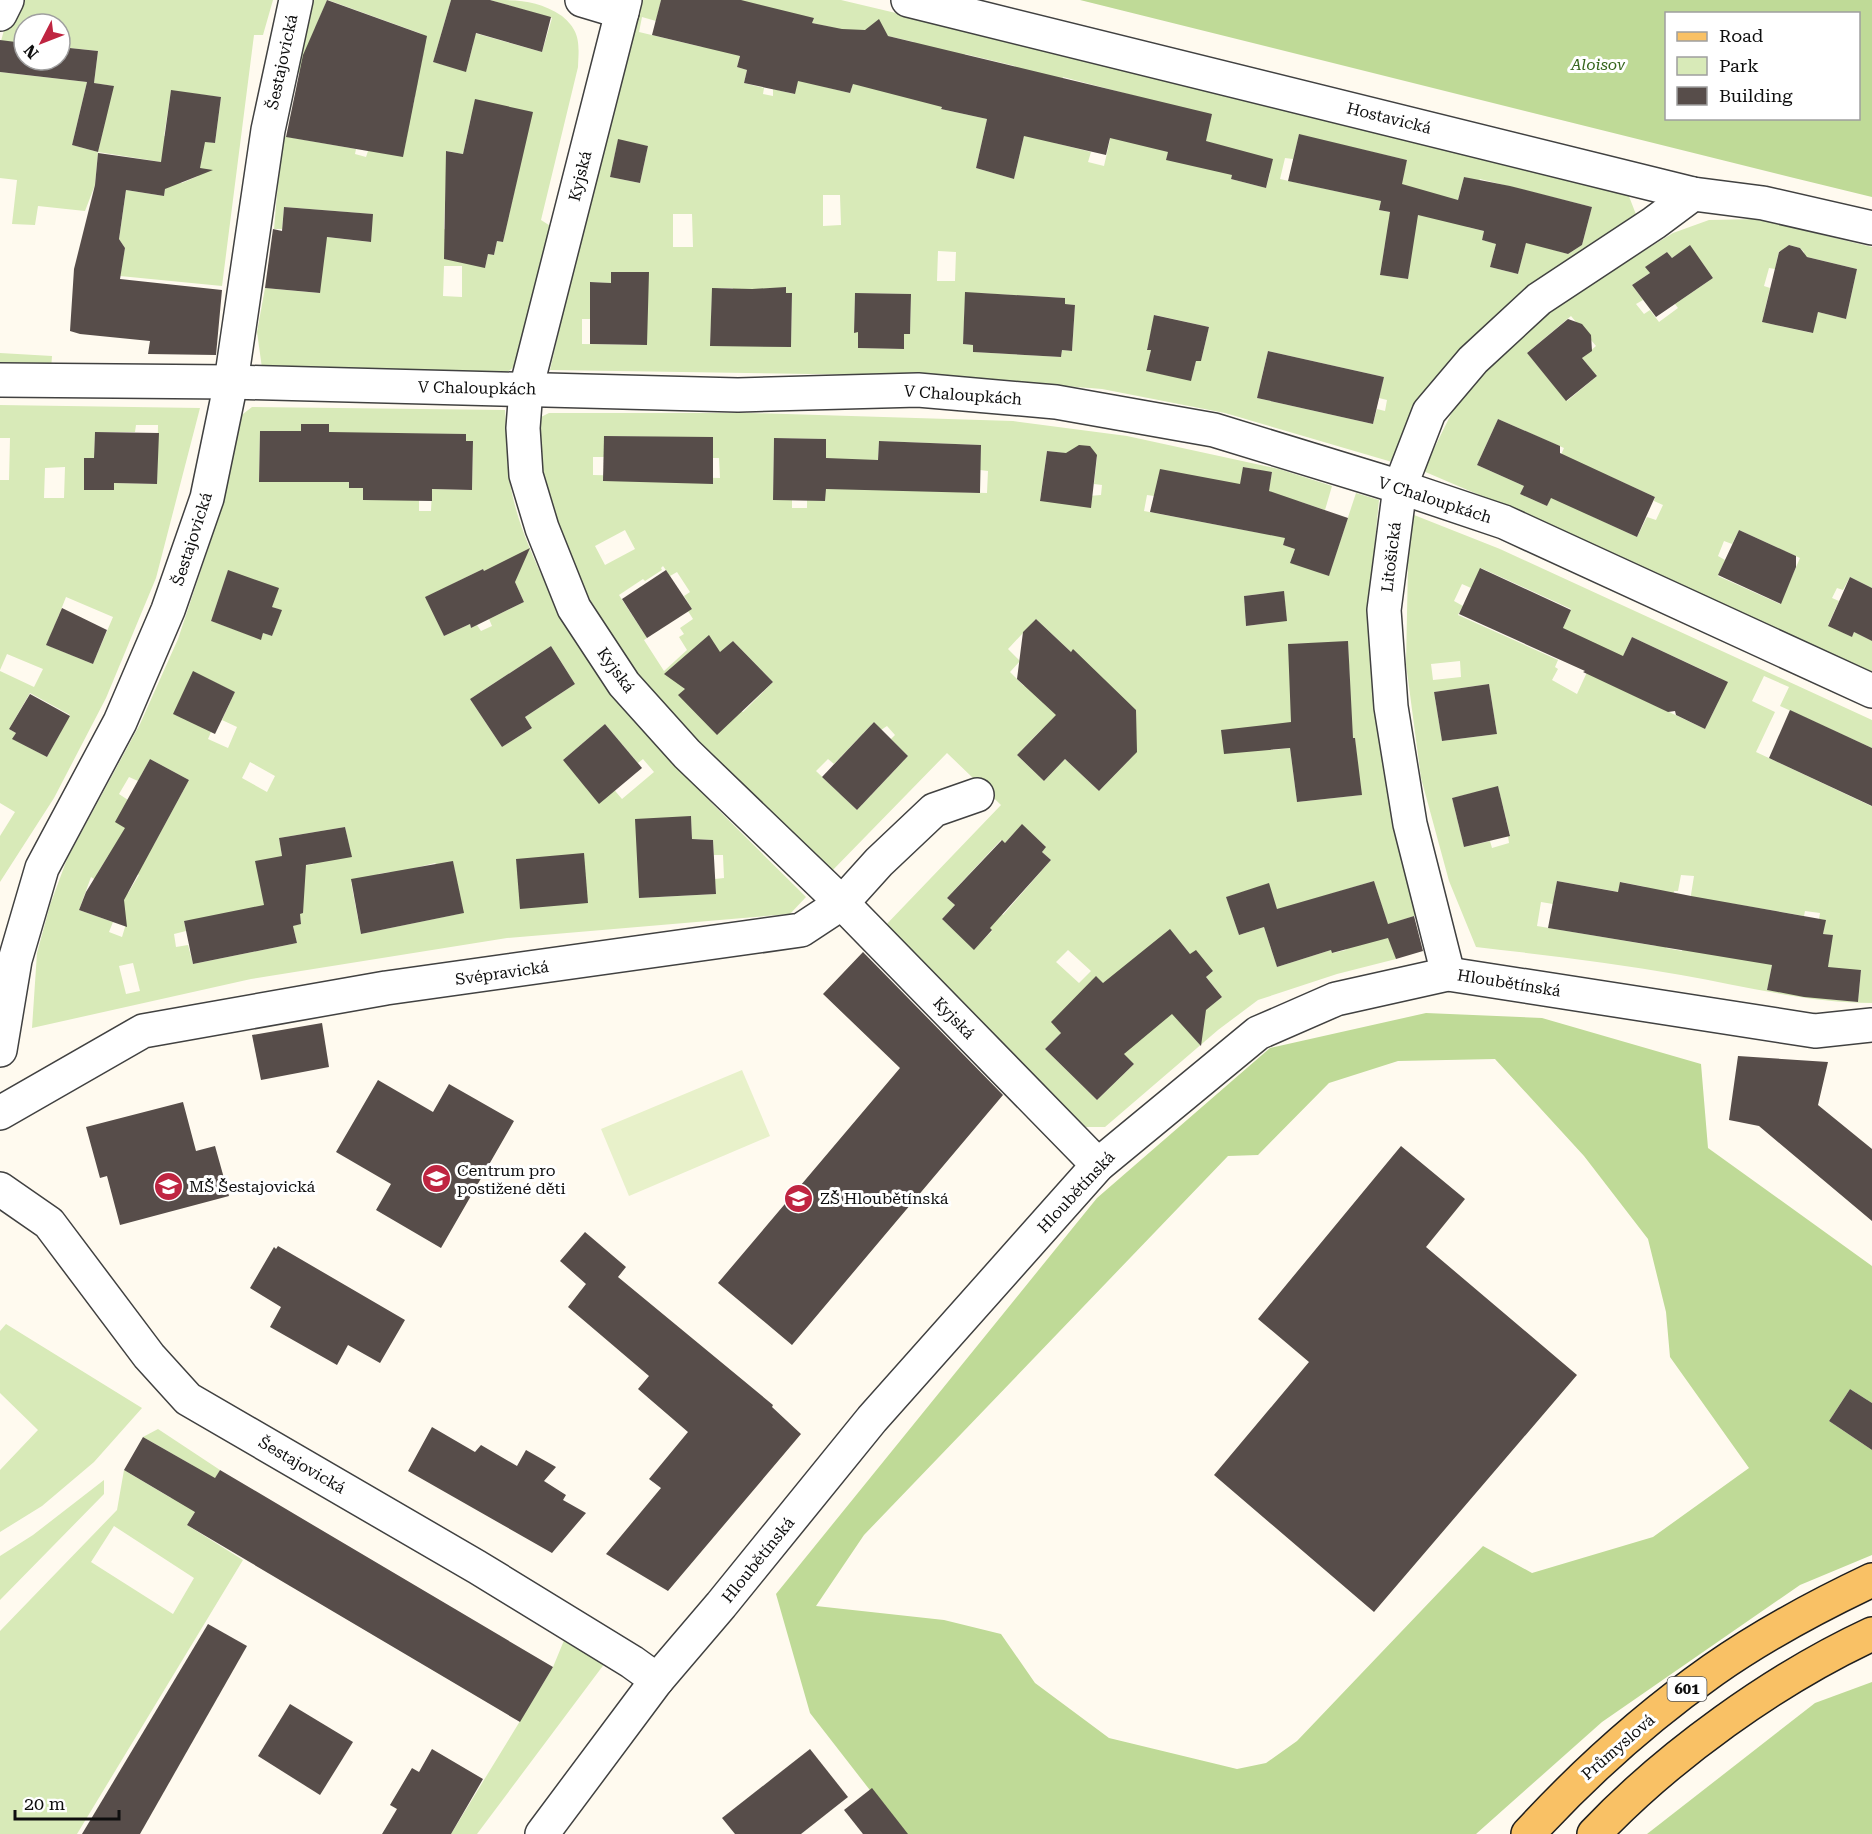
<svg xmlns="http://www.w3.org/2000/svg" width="1872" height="1834" font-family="'Roboto Serif',serif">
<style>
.green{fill:#d8eab8;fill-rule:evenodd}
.forest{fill:#bfda97;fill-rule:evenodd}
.pitch{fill:#e8f1ca}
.building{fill:#574d4a}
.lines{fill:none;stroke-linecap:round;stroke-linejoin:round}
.minor-casing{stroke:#414141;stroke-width:36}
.major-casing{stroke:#1f1f1f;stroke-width:36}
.minor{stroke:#fff;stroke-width:33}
.major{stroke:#f9c165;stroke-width:33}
.labels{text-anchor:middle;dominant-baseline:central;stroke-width:6;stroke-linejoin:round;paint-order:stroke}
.shield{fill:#fff;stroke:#565656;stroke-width:1.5}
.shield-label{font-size:15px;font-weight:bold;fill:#0e0e0e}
.street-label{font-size:16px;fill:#0e0e0e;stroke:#fff}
.park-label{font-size:16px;font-style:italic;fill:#36661d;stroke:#fff}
.poi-label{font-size:16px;fill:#0e0e0e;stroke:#fff;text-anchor:start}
</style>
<rect width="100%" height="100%" fill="#fffaef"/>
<g class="green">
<path d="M18,0H273L263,35H254L222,286L120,276L125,248L119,239L126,190L164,196L166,180L182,183L198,176L199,168L98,152L95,185L85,211L38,206L35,225L12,224L17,180L0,178V72L87,82L72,145L98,152L113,86L94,83L98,51L60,47V24H24V43L1,41L9,12ZM171,91L221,97L215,143L164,136Z"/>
<path d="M303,0H327L311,38L422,34L328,0H451L433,62L466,71L473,45L471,32L542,52L552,18L490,0C519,0 538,0 562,16C581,32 579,44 578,67L541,220L552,227L521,361L499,379L262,368L257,332L265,288L319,293L322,274L296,272L301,234L370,242L372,214L284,207L282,229H274L282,136L356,149L355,154L366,157L368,151L408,126L415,97L292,71ZM532,112L503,242L497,241L494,255L488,254L485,268L464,234L444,229L447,151L463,154L471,117L496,122ZM444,266H462V297L443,296Z"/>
<path d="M635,0H661L656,21L642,17L639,32L702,47L714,0H841L1625,186L1637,217L1569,259L1506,309L1392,462L1225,413L1102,389L935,376L550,370ZM813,19L812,23L862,34L888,36L914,42L910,59L853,84L850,93L825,87L804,54L794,94L773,89V96L763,94L764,88L744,83L747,70L737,67L743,43ZM965,54L1015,66L1003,113L1028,119L1014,179L976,168L987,119L941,109L948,82L957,84ZM1063,77L1139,97L1102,138L1110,140L1104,166L1088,162L1091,152L1055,143L1051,128ZM1299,135L1407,160L1394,213L1379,210L1381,201L1280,179L1285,158L1293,159ZM618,140L648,146L640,183L610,177ZM1238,150L1255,169L1270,173L1266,188L1231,179ZM1464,177L1479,181L1480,179L1592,207L1582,245L1568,254L1526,242L1518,274L1490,267L1496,244L1482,240L1484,231L1467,227L1470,215L1455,211ZM823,195H840L841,225L823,226ZM673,214H692L693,247H673ZM1385,244L1412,249L1408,279L1380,275ZM938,251L956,252L955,281H937ZM590,282L611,283L647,345L582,344V319H590ZM719,288H733V293L786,288V293H792L791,346H710L712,293ZM855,293L911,294L910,333L904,334V349L858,348V332H854ZM977,293L1065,298V304L1075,305L1072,351L1062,350L1061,357L973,352V345L963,344L965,299H976ZM1155,315L1209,327L1201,361H1196L1191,380L1147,371L1151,350L1147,349ZM1268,351L1384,377L1379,398L1387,400L1385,411L1377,409L1373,424L1257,398Z"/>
<path d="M1758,219L1872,247V588L1850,577L1843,590L1837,588L1832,598L1839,601L1828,625L1852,637L1854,632L1872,641V675L1498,503L1423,471L1454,408L1480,376L1504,352L1567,298L1673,233L1709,220ZM1789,245L1800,248L1804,252L1803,256L1857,269L1846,319L1818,312L1812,333L1762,322L1770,288L1764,286L1769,268L1775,269L1779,251H1784L1785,248ZM1690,246L1713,278L1675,304L1678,308L1659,322L1650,310L1644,314L1636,304L1643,300L1632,285L1650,273L1646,267L1667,252L1672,258ZM1571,316L1596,346L1582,358L1597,376L1567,401L1527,353ZM1498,419L1564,448L1543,494L1550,498L1547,506L1520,494L1524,486L1477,465ZM1607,475L1655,497L1654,501L1663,505L1656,520L1647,517L1637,537L1589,515ZM1739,530L1800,558L1780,604L1718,576L1725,560L1718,556L1724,541L1732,544Z"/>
<path d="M0,353L52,356L51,370L0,369Z"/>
<path d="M0,405L200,408L156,578L106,698L54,798L0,882V836L15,812L0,803V671L34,687L43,669L7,654L0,670V480H9L10,438H0ZM136,425H158L157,484L114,483V490H94V479L84,478V458H94L95,432H135ZM65,467L64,498H44L45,468ZM66,597L113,617L93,664L47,645ZM30,693L70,715L47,757L13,739L16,733L9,729Z"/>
<path d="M252,407L505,410C507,434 506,460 510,483C516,518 530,551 545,582C606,707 709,800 806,897L790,914L507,938L251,979L32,1028L37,953L50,905L67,859L140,724L178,639L212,537L239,417ZM301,424H329L328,471L306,458V482H259L260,431H301ZM350,433L466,434V441H473L472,490L432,489L431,511H419V488H363ZM483,569L484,571L515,582L524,602L489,619L492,626L481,631L477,625L471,628L470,624L444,636L426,597ZM228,571L272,607L281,610L272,636L263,633L261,639L211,621ZM551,646L575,684L525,717L532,728L502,747L470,699ZM193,672L235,692L222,720L237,727L228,748L208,739L211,732ZM605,724L638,763L643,759L654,772L622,799L611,786L563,760ZM150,759L189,780L154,844L128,800L119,794L129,777L138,781ZM250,762L275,776L267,792L242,778ZM691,816L692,839L713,840L714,855H723L724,878L715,879L716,894L639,898ZM345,827L351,854L314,862V864L258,874L282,856L279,838ZM108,856L139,875L128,893L97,874ZM453,862L463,913L361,934L351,882L378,877V874L390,872L391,874L435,863L437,865ZM91,877L97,881L126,924L122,937L109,932L113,922L79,910ZM299,910L301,923L293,926L297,943L193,964L188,945L176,947L174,934L186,931L184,921ZM133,963L140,991L126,994L119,966Z"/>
<path d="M549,413H751L1013,421L1127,436L1279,469L1332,486L1325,510L1298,501L1283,545L1295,549L1292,557L1329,575L1356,493L1379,500L1371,583L1427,912L1392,923L1396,959L1337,974L1258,1000L1218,1030L1105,1127H1086L882,929L1001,805L947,753L828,875L719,766L647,686L614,639L580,583L544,489L535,431L541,417ZM604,436L658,437L713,458H719L720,478L593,475V457H604ZM774,438L826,439L825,501L807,500V508H792V500H773ZM879,441L981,445L980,470L988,471L987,493L927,491L863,460H878ZM1047,451L1097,457L1094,484L1102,485L1101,495L1040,500ZM1244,467L1272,473L1260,533L1144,511L1147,495L1154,496L1240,486ZM625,530L635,549L605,565L595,546ZM663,566L670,576L677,572L690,592L684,596L692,609L688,611L693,619L680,628L684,634L679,637L687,650L664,671L644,640L647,638L619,595L643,579L645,581L662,570L661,568ZM1267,593L1270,623L1246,626L1244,596ZM1036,619L1071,652L1073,649L1061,687L1024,686L1010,672L1020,661L1008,649ZM733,641L773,682L743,712L683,688ZM1348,642L1350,688L1288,644ZM1127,714L1136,723L1134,755L1099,791L1065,759L1044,781L1017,755L1041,730ZM874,722L881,730L887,726L895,735L891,739L908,756L857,810L816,771L828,759L834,764ZM1271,725L1355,739L1361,795L1297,802L1290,748L1273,750ZM1022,825L1045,846L1042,852L1051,860L1003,915L998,911L986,924L992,931L974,949L942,919L955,905L947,898L1001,840L1005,843ZM1374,881L1390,932L1345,946L1346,950L1333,953L1331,950L1277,967L1264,927L1239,935L1227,897L1268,884L1277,910ZM1170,930L1190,954L1213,971L1206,977L1222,997L1203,1012ZM1068,950L1091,971L1079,983L1056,962ZM1061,1033L1134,1064L1097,1100L1045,1049Z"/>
<path d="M1409,513L1500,549L1872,720V748L1780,706L1789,687L1764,676L1752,701L1775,712L1756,752L1871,806L1872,805V1003C1808,1003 1744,986 1681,975C1613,963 1545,955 1476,947L1449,881L1421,778L1406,664ZM1481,568L1571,609L1559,638L1599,646L1577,694L1552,680L1558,669L1555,667L1558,660L1458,615L1463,606L1454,601L1462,584L1471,588ZM1632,637L1720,678L1718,702L1705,729L1610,684ZM1460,661L1461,677L1433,680L1431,664ZM1489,684L1497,734L1442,741L1434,692ZM1498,787L1510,835L1508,836L1509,843L1492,848L1490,841L1464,847L1452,798ZM1681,875L1694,876L1682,951L1666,948L1674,891H1678ZM1557,881L1619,892L1621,882L1646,887L1644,896L1663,900L1656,946L1537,926L1541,902L1553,904ZM1729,903L1804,916L1805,911L1820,913L1819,919L1825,920L1823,934L1833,935L1786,993L1767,990L1772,965ZM1861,970L1858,1002L1828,999Z"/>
<path d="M6,1324L142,1408L94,1462L42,1506L0,1532V1470L38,1430L0,1393V1331Z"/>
<path d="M158,1429L220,1470L187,1525L243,1560L77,1834H0V1631L117,1510L124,1470L171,1498L192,1465L143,1437ZM114,1526L194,1578L173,1614L91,1562Z"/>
<path d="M104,1480V1494L0,1600V1556L33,1535Z"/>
<path d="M565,1638L605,1663L477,1834H451L553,1667Z"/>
</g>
<g class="forest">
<path d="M1080,0H1872V197L1790,177ZM1666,14H1858V118H1666Z"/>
<path d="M1426,1013L1542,1018L1701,1064L1708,1148L1872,1266V1403L1850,1389L1829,1421L1872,1450V1555L1800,1585L1602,1722L1476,1834H904L810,1713L776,1594L1097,1198L1270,1048ZM1495,1059L1584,1156L1648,1239L1666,1312L1670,1357L1749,1468L1653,1537L1532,1573L1483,1546L1297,1741L1266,1763L1237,1769L1109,1738L1035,1683L1001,1634L944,1620L816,1606L864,1535L1228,1156L1258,1155L1329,1083L1398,1061Z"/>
<path d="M1872,1682V1834H1647L1815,1703Z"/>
</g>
<path class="pitch" d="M742,1070L770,1136L629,1196L601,1129Z"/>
<g class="building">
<path d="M327,0L427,36L403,157L286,137L303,55Z"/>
<path d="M451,0H490L551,17L542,52L476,33L466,72L433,62Z"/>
<path d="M661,0H741L814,18L812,23L842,29L865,30L879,19L888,36L1212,114L1206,141L1273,159L1266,188L1231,179L1232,175L1166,160L1168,152L1110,138L1106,155L1024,136L1014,179L976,168L987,119L941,109L942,107L853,84L850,93L798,81L795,94L744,83L747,70L737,67L740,56L652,35Z"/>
<path d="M0,40L24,43V60H60V47L98,51L94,83L114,86L98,152L72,145L87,82L0,72Z"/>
<path d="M171,90L221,97L215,143L205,142L200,168L213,170L165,189L164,196L126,190L119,239L125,248L120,279L222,290L216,355L148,354L150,341L80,334L70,331L74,269L95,185L98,153L161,162Z"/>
<path d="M475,99L533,112L503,242L497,241L494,255L488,254L485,268L444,259L446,151L463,154Z"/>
<path d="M1299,134L1407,160L1402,184L1458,200L1464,177L1510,186L1592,207L1582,245L1568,254L1526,243L1518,274L1490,267L1496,244L1482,240L1484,231L1418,215L1408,279L1380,275L1390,212L1379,210L1381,201L1288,181Z"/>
<path d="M618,139L648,146L640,183L610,177Z"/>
<path d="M284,207L373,214L371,242L327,237L320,293L265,288L273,229L282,231Z"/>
<path d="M1690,245L1713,278L1656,317L1632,285L1650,273L1645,267L1667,252L1672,258Z"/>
<path d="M1789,245L1800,248L1807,257L1857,269L1846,319L1818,312L1813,333L1762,322L1779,252Z"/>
<path d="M611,272H649L647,345L590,344V282L611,283Z"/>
<path d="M786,287V293H792L791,347L710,346L712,288L752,289Z"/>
<path d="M965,292L1065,298V304L1075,305L1072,351L1062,350L1061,357L973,352V345L963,344Z"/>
<path d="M855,293L911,294L910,334H904V349L858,348V332L854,333Z"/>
<path d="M1154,315L1209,327L1201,361H1196L1191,381L1146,371L1151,350H1147Z"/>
<path d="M1568,319L1582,324L1591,335L1592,351L1582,358L1597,376L1566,401L1527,353Z"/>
<path d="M1268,351L1384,377L1373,424L1257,398Z"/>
<path d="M1498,419L1560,446V453L1655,497L1637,537L1551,498L1547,506L1520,494L1524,486L1477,465Z"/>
<path d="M301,424H329V432L466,434V441H473L472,490L432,489V501L363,500V488H349V482H259L260,431H301Z"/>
<path d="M95,432L159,433L157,484L114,483V490H84V458H94Z"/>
<path d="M604,436L713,437V484L603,481Z"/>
<path d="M774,438L826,439V458L878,460L879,441L981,445L980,493L826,489L825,501L773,500Z"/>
<path d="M1079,445L1090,446L1097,455L1091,508L1040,501L1047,451L1066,453Z"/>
<path d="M1243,467L1272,472L1269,491L1348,518L1329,576L1290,563L1295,549L1283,545L1285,538L1150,512L1160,469L1240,484Z"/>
<path d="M1739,530L1796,556V567L1781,604L1718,575Z"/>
<path d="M530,548L515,582L524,602L471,628L470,624L444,636L425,597L483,569L484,571Z"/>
<path d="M1480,568L1571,610L1563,628L1623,656L1632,637L1728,682L1705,729L1676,715L1675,711L1668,712L1583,672L1585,671L1459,614Z"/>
<path d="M228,570L279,588L272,607L282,610L272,636L263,633L261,640L211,621Z"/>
<path d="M666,570L692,609L647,638L622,599Z"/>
<path d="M1850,577L1872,588V641L1854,632L1852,637L1828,626Z"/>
<path d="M1284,591L1287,621L1246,626L1244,596Z"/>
<path d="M62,608L107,630L93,664L46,645Z"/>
<path d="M1036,619L1071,652L1073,649L1136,710L1137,752L1099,791L1065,759L1044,781L1017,755L1056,715L1017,679L1023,632Z"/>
<path d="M709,635L720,652L733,641L773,682L717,735L678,695L685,689L664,674Z"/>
<path d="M1348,641L1353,738H1355L1362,795L1297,802L1290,748L1224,754L1221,730L1291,722L1288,644Z"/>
<path d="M551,646L575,684L525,717L532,728L502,747L470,699Z"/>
<path d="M193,671L235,692L215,734L173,714Z"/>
<path d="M1489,684L1497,734L1442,741L1434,692Z"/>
<path d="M30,694L70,716L47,757L12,739L16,733L9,729Z"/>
<path d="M1790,710L1872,748V806L1769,758Z"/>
<path d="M874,722L908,756L857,810L822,777Z"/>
<path d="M605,724L642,768L599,804L563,760Z"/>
<path d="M150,759L189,780L124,900L127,927L79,910L86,892L125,828L115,822Z"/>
<path d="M1498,786L1510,836L1464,847L1452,798Z"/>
<path d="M691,816L692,839L713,840L716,894L639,898L635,819Z"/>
<path d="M1022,824L1046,847L1042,852L1051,860L990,928L992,930L974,950L942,919L955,905L947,898L1002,840L1005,843Z"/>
<path d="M345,827L352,857L306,865L303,913L300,914L301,924L293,926L297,943L193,964L184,921L264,905L255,861L282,856L279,838Z"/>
<path d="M584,853L588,903L520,909L516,859Z"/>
<path d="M453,861L464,913L361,934L351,879Z"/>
<path d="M1374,881L1388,924L1414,916L1423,951L1396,959L1388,938L1332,953L1331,950L1277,967L1264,927L1239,935L1226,897L1269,883L1277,909Z"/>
<path d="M1557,881L1618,892L1620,882L1691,896L1826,920L1823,934L1833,935L1828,967L1861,970L1858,1002L1804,997L1767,990L1772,965L1548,928Z"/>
<path d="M1170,929L1190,954L1196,950L1213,971L1206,977L1222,997L1206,1010L1201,1046L1172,1014L1124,1054L1134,1064L1097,1100L1045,1049L1061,1033L1051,1022L1096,976L1103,983Z"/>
<path d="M863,952L1003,1095L792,1345L718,1283L900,1068L823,994Z"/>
<path d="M322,1023L329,1067L261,1080L252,1035Z"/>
<path d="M1738,1056L1828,1062L1818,1105L1872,1149V1221L1759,1126L1729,1120Z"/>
<path d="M378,1080L433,1112L449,1084L514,1121L441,1248L376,1210L391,1184L336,1152Z"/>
<path d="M183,1102L196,1151L215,1146L229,1196L120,1225L107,1176L100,1178L86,1127Z"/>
<path d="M1401,1146L1465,1199L1426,1247L1577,1375L1374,1612L1214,1475L1309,1362L1258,1319Z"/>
<path d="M585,1232L626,1267L618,1277L773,1405L772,1407L801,1434L668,1591L606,1554L661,1488L649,1479L688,1432L638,1389L649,1376L568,1307L586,1284L560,1261Z"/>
<path d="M278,1246L405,1320L380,1363L348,1345L337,1365L270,1327L281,1307L250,1288L274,1247L276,1249Z"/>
<path d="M1850,1389L1872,1403V1450L1829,1421Z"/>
<path d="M432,1427L475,1452L481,1445L517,1466L526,1450L556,1467L544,1481L566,1495L563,1500L586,1513L552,1553L408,1471Z"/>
<path d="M143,1437L215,1478L220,1470L553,1667L520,1722L187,1525L195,1512L124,1470Z"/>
<path d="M208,1624L247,1646L140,1834H82Z"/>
<path d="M290,1704L353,1742L320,1795L258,1756Z"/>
<path d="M432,1749L483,1779L451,1834H382L397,1809L390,1805L412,1768L419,1772Z"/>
<path d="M810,1749L848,1797L801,1834H735L722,1818Z"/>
<path d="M872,1788L908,1834H863L844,1810Z"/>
</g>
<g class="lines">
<defs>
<g id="minor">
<path d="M582,0L622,12L625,0"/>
<path d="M908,0L1693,194L1763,203L1872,228"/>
<path d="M622,12L526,389L523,428L526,475L542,528L574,608L624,684L687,754L842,903L1098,1165"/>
<path d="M0,14L7,0"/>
<path d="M0,380L231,382L738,395L918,390L1056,402L1214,430L1400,487L1504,522L1872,691"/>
<path d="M1448,974L1410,824L1391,707L1384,610L1400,487L1429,412L1473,360L1539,299L1654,223L1693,194"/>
<path d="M0,1050L15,960L42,868L120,722L168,610L207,498L231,382L268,130L296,0"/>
<path d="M0,1113L143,1031L386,988L801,930L842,903L879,862L934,810L977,795"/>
<path d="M0,1189L49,1223L149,1356L188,1399L477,1567L632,1662L657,1680"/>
<path d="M542,1834L657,1680L721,1605L872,1419L1098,1165L1258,1033L1336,999L1448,974L1815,1031L1872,1025"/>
</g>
<g id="major">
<path d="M1528,1834C1584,1773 1645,1718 1713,1670C1763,1635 1817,1606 1872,1580"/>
<path d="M1594,1834C1668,1756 1775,1679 1872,1634"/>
</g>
</defs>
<use href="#minor" class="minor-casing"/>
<use href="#major" class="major-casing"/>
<use href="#minor" class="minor"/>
<use href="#major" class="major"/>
</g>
<defs>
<symbol id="school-disc" viewBox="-11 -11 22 22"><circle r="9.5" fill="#bf2541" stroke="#fff"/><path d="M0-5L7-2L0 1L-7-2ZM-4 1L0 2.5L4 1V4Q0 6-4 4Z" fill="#fff"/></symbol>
</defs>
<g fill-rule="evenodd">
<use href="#school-disc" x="420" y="1162" width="33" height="33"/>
<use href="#school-disc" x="152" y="1170" width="33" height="33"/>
<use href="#school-disc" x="782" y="1182" width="33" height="33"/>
</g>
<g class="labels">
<rect class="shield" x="1667.5" y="1677" width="39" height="24" rx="4.5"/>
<g class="shield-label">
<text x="1687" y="1689">601</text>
</g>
<g class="street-label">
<text transform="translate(282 62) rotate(-78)">Šestajovická</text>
<text transform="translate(1389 118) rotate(14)">Hostavická</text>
<text transform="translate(580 176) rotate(-76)">Kyjská</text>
<text transform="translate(477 388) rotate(1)">V Chaloupkách</text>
<text transform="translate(963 395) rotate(4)">V Chaloupkách</text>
<text transform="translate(1435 500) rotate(18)">V Chaloupkách</text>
<text transform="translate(192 539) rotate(-72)">Šestajovická</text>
<text transform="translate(1391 557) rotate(-83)">Litošická</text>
<text transform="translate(616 670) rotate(54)">Kyjská</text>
<text transform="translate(502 973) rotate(-8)">Svépravická</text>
<text transform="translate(1509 983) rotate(9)">Hloubětínská</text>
<text transform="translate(954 1018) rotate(46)">Kyjská</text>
<text transform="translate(1076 1192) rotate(-47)">Hloubětínská</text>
<text transform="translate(302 1465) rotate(30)">Šestajovická</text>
<text transform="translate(758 1560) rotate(-51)">Hloubětínská</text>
<text transform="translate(1618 1747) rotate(-41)">Průmyslová</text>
</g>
<g class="park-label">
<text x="1598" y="64">Aloisov</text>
</g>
<g class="poi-label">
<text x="457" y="1170">Centrum pro<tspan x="457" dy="18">postižené děti</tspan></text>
<text x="189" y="1186">MŠ Šestajovická</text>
<text x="820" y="1198">ZŠ Hloubětínská</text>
</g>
</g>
<rect x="1665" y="12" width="195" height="108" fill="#ffffff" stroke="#9f9f9f" stroke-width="1.5"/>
<rect x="1677" y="32" width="30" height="9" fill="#f9c165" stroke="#9f9f9f" stroke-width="1.5"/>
<text x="1719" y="42" font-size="18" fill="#0e0e0e">Road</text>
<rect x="1677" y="57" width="30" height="18" fill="#d8eab8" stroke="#9f9f9f" stroke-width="1.5"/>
<text x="1719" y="72" font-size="18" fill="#0e0e0e">Park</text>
<rect x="1677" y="87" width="30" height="18" fill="#574d4a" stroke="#9f9f9f" stroke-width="1.5"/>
<text x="1719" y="102" font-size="18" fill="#0e0e0e">Building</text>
<g transform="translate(42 42) rotate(228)"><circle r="28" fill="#ffffff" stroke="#9f9f9f" stroke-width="1.5"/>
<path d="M0-4.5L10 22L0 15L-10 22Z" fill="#bf2541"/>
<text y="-9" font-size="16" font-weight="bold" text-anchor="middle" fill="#0e0e0e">N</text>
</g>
<path d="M15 1810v9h104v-9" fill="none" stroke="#0e0e0e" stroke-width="3"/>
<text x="24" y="1810" font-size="18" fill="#0e0e0e" stroke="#ffffff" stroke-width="4.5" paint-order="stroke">20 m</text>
</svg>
